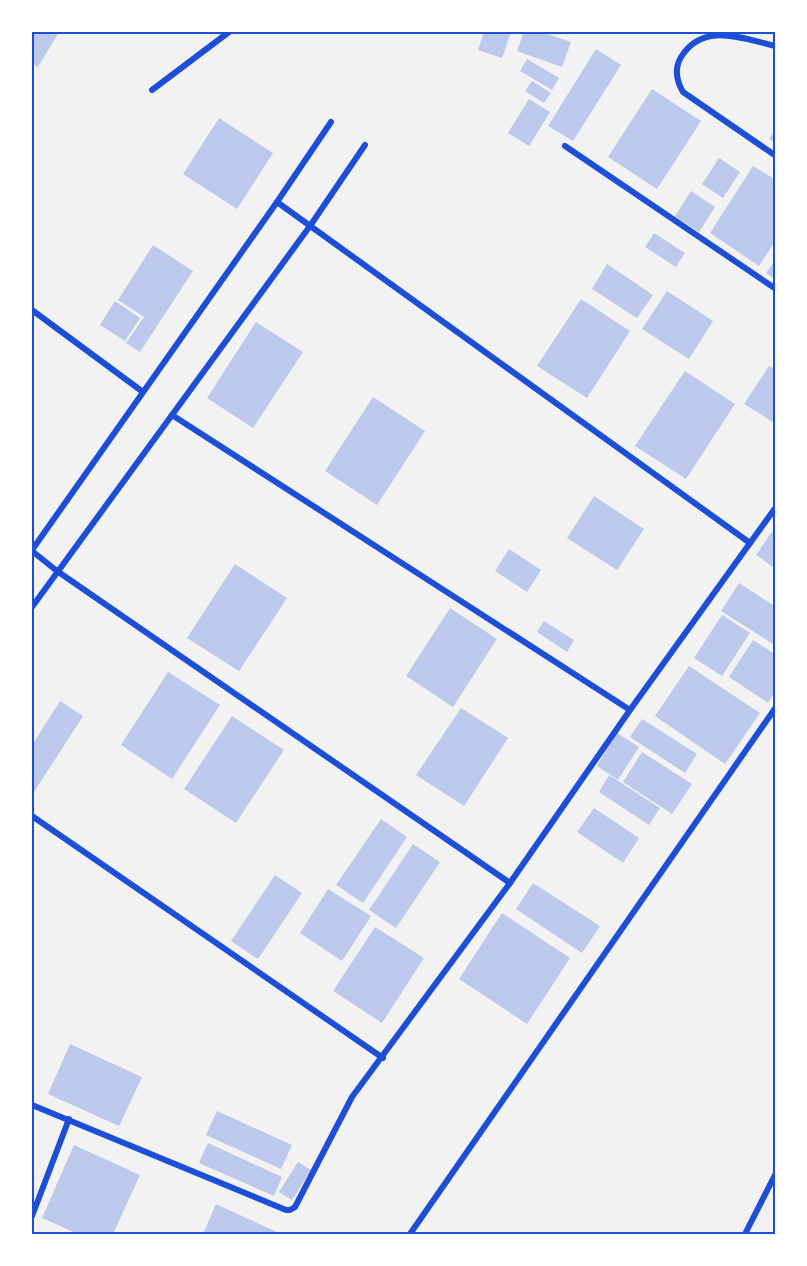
<svg xmlns="http://www.w3.org/2000/svg" width="807" height="1266" font-family="'Golos Text',sans-serif">
<style>
.building{fill:#bdc9ec}
.lines{fill:none;stroke-linecap:round;stroke-linejoin:round}
.minor{stroke:#1d4ed8;stroke-width:6}
.neatline{fill:none;stroke:#1d4ed8;stroke-width:2}
</style>
<rect width="100%" height="100%" fill="#f2f2f2"/>
<g class="building">
<path d="M32,32H59L38,67L32,63Z"/>
<path d="M484,32H511L502,58L478,50Z"/>
<path d="M524,32H541L571,42L562,67L517,51Z"/>
<path d="M596,49L621,65L573,141L548,126Z"/>
<path d="M527,59L559,78L552,90L520,71Z"/>
<path d="M532,81L551,93L544,103L525,91Z"/>
<path d="M652,89L701,121L657,189L608,157Z"/>
<path d="M529,99L550,112L529,146L508,133Z"/>
<path d="M219,118L273,153L237,209L183,174Z"/>
<path d="M776,129V143L769,139Z"/>
<path d="M719,158L740,172L723,198L702,184Z"/>
<path d="M753,166L776,180V240L759,266L710,233Z"/>
<path d="M691,191L715,207L699,232L675,216Z"/>
<path d="M654,233L685,253L676,267L645,247Z"/>
<path d="M153,245L193,271L140,352L126,343L144,317L118,300Z"/>
<path d="M776,259V280L766,273Z"/>
<path d="M607,264L653,295L637,318L592,289Z"/>
<path d="M667,291L713,321L689,359L642,329Z"/>
<path d="M581,299L630,331L587,398L537,366Z"/>
<path d="M115,301L140,318L125,341L100,325Z"/>
<path d="M256,322L303,352L253,428L207,398Z"/>
<path d="M769,366L776,370V424L744,404Z"/>
<path d="M685,371L735,404L686,479L635,446Z"/>
<path d="M373,397L425,431L377,505L325,471Z"/>
<path d="M594,496L644,529L617,570L567,538Z"/>
<path d="M776,526V569L756,555Z"/>
<path d="M509,549L541,570L527,592L495,571Z"/>
<path d="M235,564L287,598L239,671L187,638Z"/>
<path d="M739,583L776,607V646L721,611Z"/>
<path d="M450,608L497,639L453,707L406,676Z"/>
<path d="M722,615L750,633L722,676L694,658Z"/>
<path d="M544,621L574,640L567,652L537,632Z"/>
<path d="M753,640L776,655V690L768,703L729,677Z"/>
<path d="M689,666L760,713L725,764L655,716Z"/>
<path d="M168,672L220,705L172,779L121,745Z"/>
<path d="M60,701L83,716L34,792L32,790V745Z"/>
<path d="M461,708L508,738L464,806L416,775Z"/>
<path d="M232,716L284,750L236,823L184,789Z"/>
<path d="M642,719L697,754L685,773L630,737Z"/>
<path d="M617,733L639,747L618,780L597,766Z"/>
<path d="M642,752L692,784L672,814L623,782Z"/>
<path d="M609,775L660,808L649,825L599,792Z"/>
<path d="M594,808L639,838L623,863L577,832Z"/>
<path d="M381,819L407,837L363,903L336,885Z"/>
<path d="M413,844L440,862L396,928L369,910Z"/>
<path d="M275,875L302,893L258,959L231,941Z"/>
<path d="M533,883L600,926L582,953L516,909Z"/>
<path d="M328,889L371,916L342,961L300,933Z"/>
<path d="M502,913L570,958L527,1024L459,979Z"/>
<path d="M375,927L424,958L382,1023L333,991Z"/>
<path d="M70,1044L142,1077L119,1126L48,1094Z"/>
<path d="M217,1111L292,1145L281,1169L206,1135Z"/>
<path d="M208,1143L282,1177L274,1196L199,1163Z"/>
<path d="M74,1145L140,1175L113,1234H78L42,1218Z"/>
<path d="M298,1162L311,1170L292,1200L279,1192Z"/>
<path d="M216,1204L279,1233L278,1234H203Z"/>
</g>
<g class="lines">
<g class="minor">
<path d="M776,46C743,39 703,21 681,57C674,69 676,80 683,92L776,156"/>
<path d="M152,90L229,32"/>
<path d="M565,146L776,289"/>
<path d="M277,202L331,122"/>
<path d="M32,310L143,392"/>
<path d="M172,415L310,226L365,145"/>
<path d="M32,550L277,202L750,543"/>
<path d="M32,551L57,571L510,883"/>
<path d="M32,607L172,415L630,710"/>
<path d="M32,816L383,1058"/>
<path d="M32,1105L286,1210H290L295,1207L352,1097L510,883L630,710L776,507"/>
<path d="M32,1216L69,1119"/>
<path d="M410,1234L776,707"/>
<path d="M745,1234L776,1173"/>
</g>
</g>
<rect width="807" height="1266" fill="none" stroke="#ffffff" stroke-width="66"/>
<rect x="33" y="33" width="741" height="1200" class="neatline"/>
</svg>
